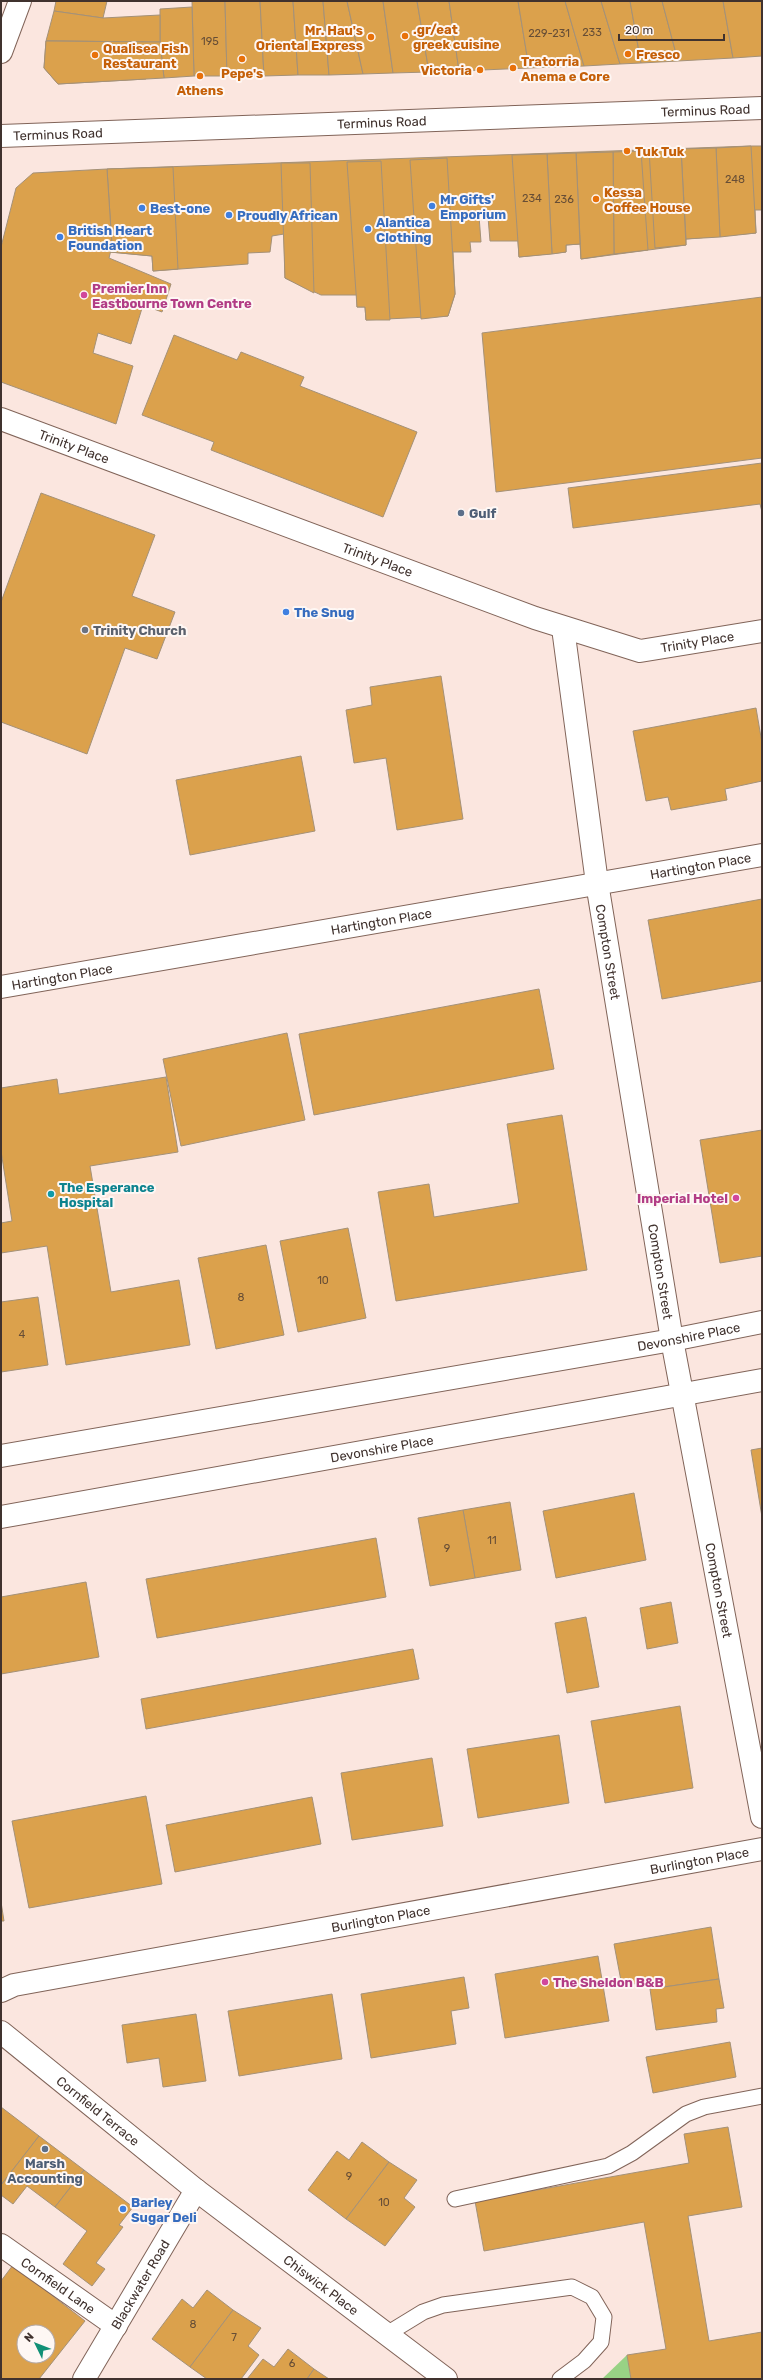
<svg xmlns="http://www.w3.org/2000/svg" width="763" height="2380" font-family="Rubik,sans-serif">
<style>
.green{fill:#98d285}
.building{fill:#dba14c;stroke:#a49178;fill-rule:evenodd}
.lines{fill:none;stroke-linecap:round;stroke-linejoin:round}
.service-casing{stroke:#816459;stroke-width:17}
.pedestrian-casing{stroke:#816459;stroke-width:24}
.minor-casing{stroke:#816459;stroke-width:24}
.secondary-casing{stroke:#816459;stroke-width:24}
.primary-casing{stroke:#816459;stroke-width:24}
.service{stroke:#fff;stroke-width:15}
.pedestrian{stroke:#fff;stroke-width:22}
.minor{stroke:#fff;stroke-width:22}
.secondary{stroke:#fff;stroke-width:22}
.primary{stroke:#fff;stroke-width:22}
.food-dot{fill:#e8710a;stroke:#fef7f4;stroke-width:1.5}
.shop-dot{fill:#3f7fe0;stroke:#fef7f4;stroke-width:1.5}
.hotel-dot{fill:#d1479c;stroke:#fef7f4;stroke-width:1.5}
.service-dot{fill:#5c6f8a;stroke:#fef7f4;stroke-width:1.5}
.worship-dot{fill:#6b7280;stroke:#fef7f4;stroke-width:1.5}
.culture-dot{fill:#0f9aa8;stroke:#fef7f4;stroke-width:1.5}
.labels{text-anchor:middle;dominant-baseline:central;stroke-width:4;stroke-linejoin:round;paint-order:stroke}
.number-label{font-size:11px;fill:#674e36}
.food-label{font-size:13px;font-weight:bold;fill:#c56008;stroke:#fef7f4;text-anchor:start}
.street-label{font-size:13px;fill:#40322e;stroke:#fef7f4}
.shop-label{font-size:13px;font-weight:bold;fill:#366cbe;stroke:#fef7f4;text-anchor:start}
.hotel-label{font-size:13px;font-weight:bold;fill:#b23c85;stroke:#fef7f4;text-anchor:start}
.service-label{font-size:13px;font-weight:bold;fill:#4e5e75;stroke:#fef7f4;text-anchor:start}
.worship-label{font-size:13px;font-weight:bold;fill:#5b616d;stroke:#fef7f4;text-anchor:start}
.culture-label{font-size:13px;font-weight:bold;fill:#0d838f;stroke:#fef7f4;text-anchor:start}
</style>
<rect width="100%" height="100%" fill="#fbe6df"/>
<path class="green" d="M627,2355L631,2379H602Z"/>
<g class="building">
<path d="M56,1H107L103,18L54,11Z"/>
<path d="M192,1H225L227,76H194Z"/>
<path d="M225,1H260L264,76H227Z"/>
<path d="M260,1H293L298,75L264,76Z"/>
<path d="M293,1H323L329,75H298Z"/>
<path d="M323,1H347L363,74L329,75Z"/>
<path d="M347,1H383L393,73L363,74Z"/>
<path d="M383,1H417L429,72L393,73Z"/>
<path d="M417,1H449L459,71L429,72Z"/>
<path d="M449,1H518L529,68L459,71Z"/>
<path d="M518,1H565L584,66L529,68Z"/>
<path d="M565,1H601L620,64L584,66Z"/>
<path d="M601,1H630L641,63L620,64Z"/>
<path d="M630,1H662L678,61L641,63Z"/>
<path d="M662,1H723L733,58L678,61Z"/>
<path d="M723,1H762V56L733,58Z"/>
<path d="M192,7L194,76L164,78L160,42V9Z"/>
<path d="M54,11L103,18L160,15V42L46,41Z"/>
<path d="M46,41L144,42L146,79L58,84L44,68Z"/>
<path d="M46,41L160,42L164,78L58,84L44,68Z"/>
<path d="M751,146H762V210H755L756,233L686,239V245L581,259L580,244L566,245V252L519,257L518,241H490L488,217L479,216L481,242H470L471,252H453L455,294L448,316L366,320L365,307H357V295H321L285,278L284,234L272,236L270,252L248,253V264L153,271L152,256L110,252L112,246L107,169Z"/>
<path d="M751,146L756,233L720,237L716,148Z"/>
<path d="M716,148L720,237L686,239L681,149Z"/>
<path d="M681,149L686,245L655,248L649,150Z"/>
<path d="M641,151L648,250L614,254L613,152Z"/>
<path d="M613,152L614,254L581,259L576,153Z"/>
<path d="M576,153L580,244L566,245V252L552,254L547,154Z"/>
<path d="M547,154L552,254L519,257L512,155Z"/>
<path d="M447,158L455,294L448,316L421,319L410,160Z"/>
<path d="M381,161L390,320H366L365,307H357L347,162Z"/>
<path d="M281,163H310L314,293L285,278Z"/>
<path d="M173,167L178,269L153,271L152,256L110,252L112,246L107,169Z"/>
<path d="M107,169L112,246L109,258L171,284L162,312L143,305L131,344L98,333L93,353L133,366L116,424L1,382V247L16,188L33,173Z"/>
<path d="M762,297V458L496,492L482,333Z"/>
<path d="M174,335L237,360L241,352L304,377L300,386L417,432L383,517L211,450L214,442L142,415Z"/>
<path d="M762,463V512L760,504L573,528L568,488Z"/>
<path d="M41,493L155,535L132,596L175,612L157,659L125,648L87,754L1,722V602Z"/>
<path d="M441,676L463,819L397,830L386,758L354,763L346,710L372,705L370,687Z"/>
<path d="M756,708L762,743V781L725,789L727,800L671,810L668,797L646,801L633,731Z"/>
<path d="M301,756L315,831L190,855L176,780Z"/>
<path d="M762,899V981L662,999L648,920Z"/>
<path d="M539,989L554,1069L314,1115L299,1034Z"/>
<path d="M287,1033L305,1120L181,1146L163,1059Z"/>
<path d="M166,1077L178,1152L90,1166L111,1292L179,1280L190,1345L66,1365L47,1246L1,1253V1223L12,1221L1,1151V1088L57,1079L59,1094Z"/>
<path d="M562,1115L587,1270L396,1301L378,1192L429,1184L434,1217L519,1203L507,1124Z"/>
<path d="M762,1130V1256L720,1263L700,1140Z"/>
<path d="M348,1228L366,1318L298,1332L280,1241Z"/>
<path d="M266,1245L284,1335L216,1349L198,1258Z"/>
<path d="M38,1297L48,1365L1,1372V1302Z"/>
<path d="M762,1448V1517L751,1450Z"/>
<path d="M634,1493L646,1560L556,1578L543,1511Z"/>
<path d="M510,1502L521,1570L475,1578L463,1510Z"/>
<path d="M463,1510L475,1578L430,1586L418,1518Z"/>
<path d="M376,1538L386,1597L157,1638L146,1579Z"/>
<path d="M86,1582L99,1657L1,1674V1597Z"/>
<path d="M671,1602L678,1643L647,1649L640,1608Z"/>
<path d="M586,1617L599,1687L567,1693L555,1623Z"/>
<path d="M413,1649L419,1679L146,1729L141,1699Z"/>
<path d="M680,1706L693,1788L605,1803L591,1721Z"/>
<path d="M559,1735L569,1803L478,1818L467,1749Z"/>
<path d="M432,1758L443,1826L352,1840L341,1773Z"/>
<path d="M146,1796L162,1884L29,1908L12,1821Z"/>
<path d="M312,1797L321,1844L175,1872L166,1825Z"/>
<path d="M1,1902L4,1921H1Z"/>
<path d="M711,1927L719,1979L650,1989V1981L622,1986L614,1944Z"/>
<path d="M598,1956L609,2021L505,2038L495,1974Z"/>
<path d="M464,1977L469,2008L451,2011L456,2044L371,2058L361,1994Z"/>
<path d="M719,1979L724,2008L716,2009L717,2022L656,2030L650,1989Z"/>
<path d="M332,1994L342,2059L239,2076L228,2011Z"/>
<path d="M196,2014L206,2081L163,2087L159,2058L127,2063L122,2025Z"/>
<path d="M730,2042L736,2077L653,2093L646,2057Z"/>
<path d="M1,2107L39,2136L1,2185Z"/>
<path d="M728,2127L742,2207L688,2216L709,2341L762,2332V2379H631L627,2355L666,2349L644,2222L484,2251L475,2201L689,2163L684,2134Z"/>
<path d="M39,2136L84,2170L55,2207L27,2186L13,2204L1,2195V2185Z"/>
<path d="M362,2142L389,2162L346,2219L308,2190L337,2151L349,2160Z"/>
<path d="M389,2162L417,2180L404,2198L415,2207L385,2246L346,2219Z"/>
<path d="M84,2170L133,2207L119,2225L123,2227L96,2263L105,2269L92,2286L63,2264L87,2231L55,2207Z"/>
<path d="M13,2265L85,2321L39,2379H1V2281ZM24,2332H48V2356H24Z"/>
<path d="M207,2290L233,2310L190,2367L152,2339L182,2299L193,2308Z"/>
<path d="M233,2310L261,2328L248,2346L259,2355L241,2379H207L190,2367Z"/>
<path d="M288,2349L314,2369L307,2379H247L263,2359L274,2367Z"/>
<path d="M314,2369L329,2379H307Z"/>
</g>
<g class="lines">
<defs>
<g id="service">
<path d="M455,2199L608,2166L632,2153L686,2114L704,2107L762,2096"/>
<path d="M387,2334L423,2312L443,2305L572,2287L592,2297L604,2317L601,2342L584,2361L560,2379"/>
</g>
<g id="pedestrian">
<path id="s1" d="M1,136L762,108"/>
</g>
<g id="minor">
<path id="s2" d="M1,419L535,618L640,651L762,631"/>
<path id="s3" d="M563,628L597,883L672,1340L762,1817"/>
<path id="s4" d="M1,987L762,855"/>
<path id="s5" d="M1,1991L14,1985L762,1849"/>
<path id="s6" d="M1,2032L196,2190L446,2379"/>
<path id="s7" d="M1,2245L116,2326"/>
<path id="s8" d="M84,2379L196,2190"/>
</g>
<g id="secondary">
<path id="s9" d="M1,1456L672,1340L762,1322"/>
<path id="s10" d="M1,1517L762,1380"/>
</g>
<path id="primary" d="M1,52L20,1"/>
</defs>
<use href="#service" class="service-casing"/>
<use href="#pedestrian" class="pedestrian-casing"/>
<use href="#minor" class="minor-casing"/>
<use href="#secondary" class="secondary-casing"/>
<use href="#primary" class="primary-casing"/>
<use href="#service" class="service"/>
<use href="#pedestrian" class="pedestrian"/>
<use href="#minor" class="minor"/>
<use href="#secondary" class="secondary"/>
<use href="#primary" class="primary"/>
</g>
<g class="food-dot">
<circle cx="405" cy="36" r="4"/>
<circle cx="371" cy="37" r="4"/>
<circle cx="628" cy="54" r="4"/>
<circle cx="95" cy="55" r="4"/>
<circle cx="242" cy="59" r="4"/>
<circle cx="513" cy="68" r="4"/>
<circle cx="480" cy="70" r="4"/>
<circle cx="200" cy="76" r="4"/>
<circle cx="627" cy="151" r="4"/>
<circle cx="596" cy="199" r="4"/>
</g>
<g class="shop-dot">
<circle cx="432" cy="206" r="4"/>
<circle cx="142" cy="208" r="4"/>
<circle cx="229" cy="215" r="4"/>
<circle cx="368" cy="229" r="4"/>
<circle cx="60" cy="237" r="4"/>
<circle cx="286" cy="612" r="4"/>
<circle cx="123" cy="2209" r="4"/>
</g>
<g class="hotel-dot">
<circle cx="84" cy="295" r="4"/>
<circle cx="736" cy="1198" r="4"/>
<circle cx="545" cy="1982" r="4"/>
</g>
<g class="service-dot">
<circle cx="461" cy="513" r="4"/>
<circle cx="45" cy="2149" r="4"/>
</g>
<circle class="worship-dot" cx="85" cy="630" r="4"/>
<circle class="culture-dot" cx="51" cy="1194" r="4"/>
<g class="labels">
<g class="number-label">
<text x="592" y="32">233</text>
<text x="549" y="33">229-231</text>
<text x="210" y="41">195</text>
<text x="735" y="179">248</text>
<text x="532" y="198">234</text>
<text x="564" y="199">236</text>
<text x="323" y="1280">10</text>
<text x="241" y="1297">8</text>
<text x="22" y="1334">4</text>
<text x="492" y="1540">11</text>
<text x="447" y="1548">9</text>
<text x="349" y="2176">9</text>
<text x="384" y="2202">10</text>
<text x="193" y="2324">8</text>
<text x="234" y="2337">7</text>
<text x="292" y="2363">6</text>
</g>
<g class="food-label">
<text x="413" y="29">.gr/eat<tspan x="413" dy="15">greek cuisine</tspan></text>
<text x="363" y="30" text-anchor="end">Mr. Hau's<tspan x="363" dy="15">Oriental Express</tspan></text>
<text x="103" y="48">Qualisea Fish<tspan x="103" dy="15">Restaurant</tspan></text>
<text x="636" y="54">Fresco</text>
<text x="521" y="61">Tratorria<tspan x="521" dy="15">Anema e Core</tspan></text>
<text x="472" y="70" text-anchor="end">Victoria</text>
<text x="242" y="73" text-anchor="middle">Pepe's</text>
<text x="200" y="90" text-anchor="middle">Athens</text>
<text x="635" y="151">Tuk Tuk</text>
<text x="604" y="192">Kessa<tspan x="604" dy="15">Coffee House</tspan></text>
</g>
<g class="street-label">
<text stroke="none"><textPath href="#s1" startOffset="705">Terminus Road</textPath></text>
<text stroke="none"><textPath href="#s1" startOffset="381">Terminus Road</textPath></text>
<text stroke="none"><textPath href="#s1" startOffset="57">Terminus Road</textPath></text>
<text stroke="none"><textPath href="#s2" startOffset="78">Trinity Place</textPath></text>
<text stroke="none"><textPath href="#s2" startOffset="402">Trinity Place</textPath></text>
<text stroke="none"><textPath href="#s2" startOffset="738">Trinity Place</textPath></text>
<text stroke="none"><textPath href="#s4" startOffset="710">Hartington Place</textPath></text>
<text stroke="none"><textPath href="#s4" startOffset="386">Hartington Place</textPath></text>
<text stroke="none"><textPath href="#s3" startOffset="327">Compton Street</textPath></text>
<text stroke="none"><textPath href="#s4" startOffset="62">Hartington Place</textPath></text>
<text stroke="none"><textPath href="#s3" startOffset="651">Compton Street</textPath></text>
<text stroke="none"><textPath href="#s9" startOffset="698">Devonshire Place</textPath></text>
<text stroke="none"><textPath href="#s10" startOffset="387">Devonshire Place</textPath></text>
<text stroke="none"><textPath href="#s3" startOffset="975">Compton Street</textPath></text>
<text stroke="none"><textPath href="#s5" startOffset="711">Burlington Place</textPath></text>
<text stroke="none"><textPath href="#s5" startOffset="387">Burlington Place</textPath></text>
<text stroke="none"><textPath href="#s6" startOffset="125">Cornfield Terrace</textPath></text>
<text stroke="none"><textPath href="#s8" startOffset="110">Blackwater Road</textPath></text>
<text stroke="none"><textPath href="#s6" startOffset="408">Chiswick Place</textPath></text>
<text stroke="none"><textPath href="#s7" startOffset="70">Cornfield Lane</textPath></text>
</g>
<g class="shop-label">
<text x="440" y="199">Mr Gifts'<tspan x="440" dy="15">Emporium</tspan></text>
<text x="150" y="208">Best-one</text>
<text x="237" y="215">Proudly African</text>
<text x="376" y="222">Alantica<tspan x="376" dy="15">Clothing</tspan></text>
<text x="68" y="230">British Heart<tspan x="68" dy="15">Foundation</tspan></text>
<text x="294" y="612">The Snug</text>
<text x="131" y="2202">Barley<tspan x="131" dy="15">Sugar Deli</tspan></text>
</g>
<g class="hotel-label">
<text x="92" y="288">Premier Inn<tspan x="92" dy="15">Eastbourne Town Centre</tspan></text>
<text x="728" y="1198" text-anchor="end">Imperial Hotel</text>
<text x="553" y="1982">The Sheldon B&amp;B</text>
</g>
<g class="service-label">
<text x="469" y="513">Gulf</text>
<text x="45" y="2163" text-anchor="middle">Marsh<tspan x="45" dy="15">Accounting</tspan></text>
</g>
<g class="worship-label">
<text x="93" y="630">Trinity Church</text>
</g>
<g class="culture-label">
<text x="59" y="1187">The Esperance<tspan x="59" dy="15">Hospital</tspan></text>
</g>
</g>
<rect width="763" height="2380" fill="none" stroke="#40322e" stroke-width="4"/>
<g transform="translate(36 2344) rotate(313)"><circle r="19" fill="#fef7f4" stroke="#b2a8a5"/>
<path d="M0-3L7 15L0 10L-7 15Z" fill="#119076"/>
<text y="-6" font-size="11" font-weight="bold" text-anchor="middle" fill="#40322e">N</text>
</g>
<path d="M619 34v6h105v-6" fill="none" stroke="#40322e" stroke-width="2"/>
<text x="625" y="34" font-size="12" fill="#40322e" stroke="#fef7f4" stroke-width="3" paint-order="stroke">20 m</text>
</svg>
